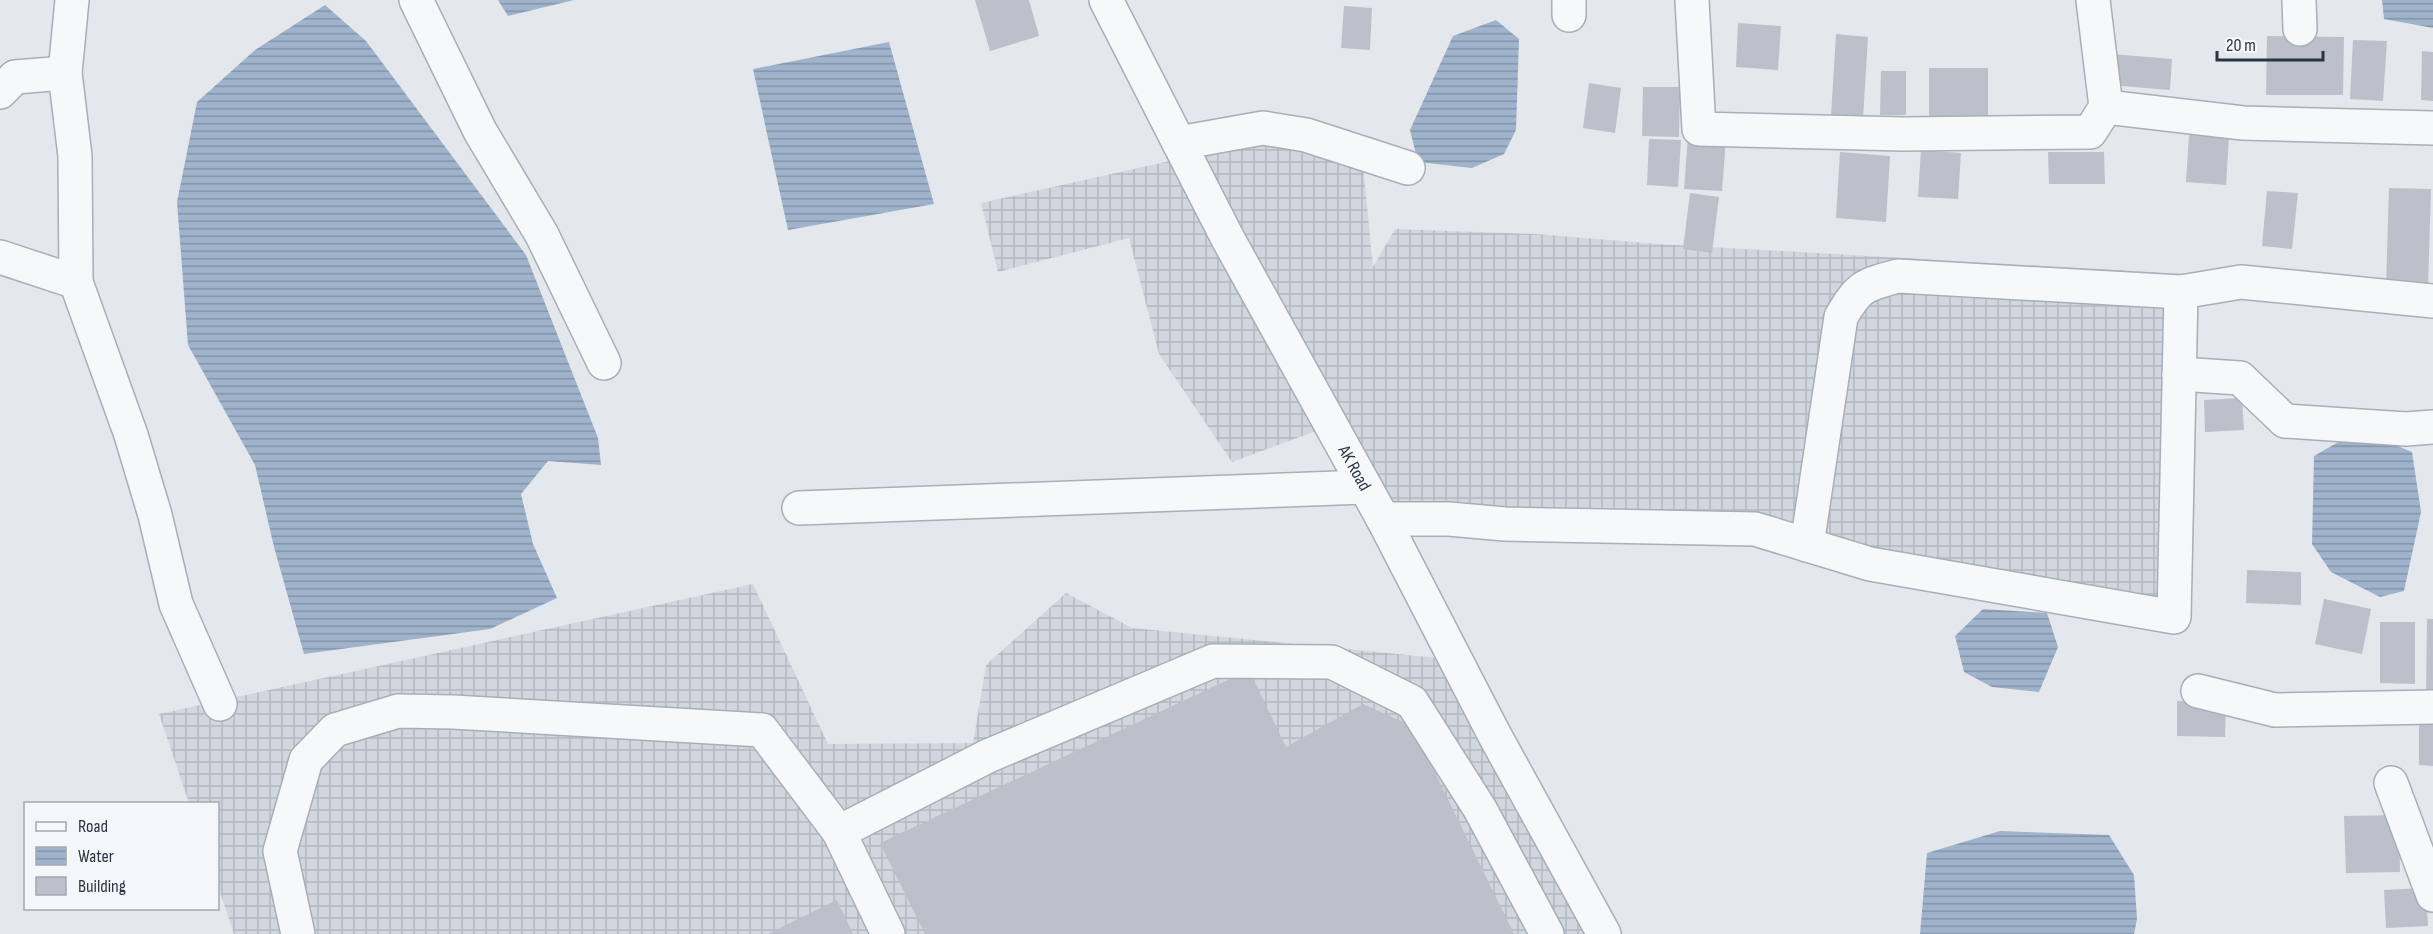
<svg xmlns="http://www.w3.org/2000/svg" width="2433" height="934" viewBox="0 0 2433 934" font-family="'Sofia Sans Condensed',sans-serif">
  <defs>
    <pattern id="industrial-grid" width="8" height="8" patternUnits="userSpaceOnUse" patternTransform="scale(1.5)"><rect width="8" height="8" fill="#d2d6de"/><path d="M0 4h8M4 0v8" fill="none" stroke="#b4b8c0"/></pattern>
    <pattern id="water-rules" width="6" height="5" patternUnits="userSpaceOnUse" patternTransform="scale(1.5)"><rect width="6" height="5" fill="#9fb4cc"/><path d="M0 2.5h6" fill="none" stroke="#8293a7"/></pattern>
  </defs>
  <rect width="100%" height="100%" fill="#e4e7ec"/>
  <!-- industrial -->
  <path fill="url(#industrial-grid)" d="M 1264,140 L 1363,165 L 1373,267 L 1395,229 L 1536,234 L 1658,244 L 2184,274 L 2168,608 L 1871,553 L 1743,514 L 1401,525 L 1343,421 L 1232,462 L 1159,354 L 1129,238 L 998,272 L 981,203 Z
    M 753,584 L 828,744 L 973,743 L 986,665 L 1066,593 L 1132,628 L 1438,658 L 1589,934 L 234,934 L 218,886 L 218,804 L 189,803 L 159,714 Z"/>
  <!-- water -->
  <path fill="url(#water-rules)" d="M 498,0 L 574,0 L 508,16 Z
    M 2382,0 L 2433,0 L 2433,28 L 2384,19 Z
    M 325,5 L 366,41 L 526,255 L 598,438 L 601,465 L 548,461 L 521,494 L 533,544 L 557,598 L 490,629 L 304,654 L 274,547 L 255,465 L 188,345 L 177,202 L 197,102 L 255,50 Z
    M 1496,20 L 1519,39 L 1516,130 L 1504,154 L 1472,168 L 1418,162 L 1410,130 L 1453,36 Z
    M 889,42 L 934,204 L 788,230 L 753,69 Z
    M 2359,430 L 2412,452 L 2421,512 L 2404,591 L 2380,597 L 2331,572 L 2312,544 L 2314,456 Z
    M 1983,609 L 2047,613 L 2058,647 L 2039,692 L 1992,687 L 1964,672 L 1955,636 Z
    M 2000,831 L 2109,835 L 2134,875 L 2137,919 L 2134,934 L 1920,934 L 1927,853 Z"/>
  <!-- building -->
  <path fill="#bbc0ca" d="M 975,0 L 1029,0 L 1039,36 L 990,51 Z
    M 1344,6 L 1372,8 L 1370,50 L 1341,48 Z
    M 1738,23 L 1781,26 L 1778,70 L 1736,67 Z
    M 1836,34 L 1868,37 L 1863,118 L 1831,116 Z
    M 2267,36 L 2344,37 L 2343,95 L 2266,95 Z
    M 2353,40 L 2387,41 L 2383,101 L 2350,99 Z
    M 2422,51 L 2433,52 L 2433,101 L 2421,100 Z
    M 2112,54 L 2172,59 L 2170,90 L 2110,85 Z
    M 1929,68 L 1988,68 L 1988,116 L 1929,116 Z
    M 1881,71 L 1906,71 L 1906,115 L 1880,115 Z
    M 1589,83 L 1621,88 L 1615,133 L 1583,128 Z
    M 1643,87 L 1680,87 L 1679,137 L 1642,136 Z
    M 2189,135 L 2229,137 L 2226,185 L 2186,182 Z
    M 1688,136 L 1726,139 L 1722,191 L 1684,189 Z
    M 1649,139 L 1681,140 L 1678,187 L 1647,185 Z
    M 1921,150 L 1961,153 L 1958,199 L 1918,197 Z
    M 1840,152 L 1890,156 L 1886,222 L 1836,218 Z
    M 2048,152 L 2104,152 L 2105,184 L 2049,184 Z
    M 2389,188 L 2431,189 L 2428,288 L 2386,287 Z
    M 2267,191 L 2298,193 L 2292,249 L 2262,246 Z
    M 1690,193 L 1719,197 L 1712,253 L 1683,249 Z
    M 2242,398 L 2244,430 L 2205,432 L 2204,400 Z
    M 2247,570 L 2301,572 L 2301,605 L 2246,603 Z
    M 2324,599 L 2371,609 L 2362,654 L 2315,644 Z
    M 2427,619 L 2433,619 L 2433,692 L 2426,692 Z
    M 2380,622 L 2415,622 L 2415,684 L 2380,683 Z
    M 1249,670 L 1286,747 L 1363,704 L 1412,726 L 1514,934 L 925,934 L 880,843 Z
    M 2177,701 L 2226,702 L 2225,737 L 2177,736 Z
    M 2419,716 L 2433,717 L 2433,766 L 2419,765 Z
    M 2399,815 L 2400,872 L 2346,873 L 2344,816 Z
    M 2426,888 L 2428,926 L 2386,928 L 2384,890 Z
    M 837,900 L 853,934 L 768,934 Z"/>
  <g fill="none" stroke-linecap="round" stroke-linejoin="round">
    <!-- minor casing -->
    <g stroke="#a9aeb7" stroke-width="36">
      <g id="minor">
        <path d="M 72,0 L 65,73 L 75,156 L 76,282 L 131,435 L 155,515 L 176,604 L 220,704"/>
        <path d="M 416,0 L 480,131 L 542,235 L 604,363"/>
        <path id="s1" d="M 1106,0 L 1228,239 L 1383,519 L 1494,734 L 1604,934"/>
        <path d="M 1692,0 L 1699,129 L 1904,134 L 2090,132 L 2106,107 L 2093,0"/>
        <path d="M 2299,0 L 2300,29"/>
        <path d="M 1569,15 L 1569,0"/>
        <path d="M 0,92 L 15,77 L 65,73"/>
        <path d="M 2106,107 L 2243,123 L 2433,128"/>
        <path d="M 1179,143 L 1263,128 L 1306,135 L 1408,168"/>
        <path d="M 0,257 L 76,282"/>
        <path d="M 2179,374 L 2240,378 L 2285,421 L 2406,429 L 2433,427"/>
        <path d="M 799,508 L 1365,487"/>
        <path d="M 1383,519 L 1449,519 L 1505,524 L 1755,529 L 1870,564 L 2174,617 L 2181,292"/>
        <path d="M 1807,545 L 1841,317 C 1859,286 1864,285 1898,276 L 2181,292 L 2241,282 L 2433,301"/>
        <path d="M 2198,691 L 2275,710 L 2433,707"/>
        <path d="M 2391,783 L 2433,895"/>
        <path d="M 298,934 L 280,851 L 306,760 L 335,730 L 398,711 L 453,712 L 762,730 L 839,832"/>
        <path d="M 888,934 L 839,832 L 988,756 L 1213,661 L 1332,662 L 1412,702 L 1480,809 L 1547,934"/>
      </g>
    </g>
    <!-- minor -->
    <use href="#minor" stroke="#f7f8fa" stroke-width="33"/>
  </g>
  <g text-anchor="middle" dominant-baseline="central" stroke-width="4.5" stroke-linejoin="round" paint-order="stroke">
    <!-- street labels -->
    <g font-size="18" fill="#2b3445" stroke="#f4f6f9">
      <text stroke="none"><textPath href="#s1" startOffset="530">AK Road</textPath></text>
    </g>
  </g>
  <!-- legend -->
  <rect x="24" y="802" width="195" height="108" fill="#f4f6f9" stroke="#a4a8b1" stroke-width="1.5"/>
  <rect x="36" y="822" width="30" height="9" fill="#f7f8fa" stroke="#a4a8b1" stroke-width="1.5"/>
  <text x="78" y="832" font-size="18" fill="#2b3445">Road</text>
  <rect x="36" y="847" width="30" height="18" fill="url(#water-rules)" stroke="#a4a8b1" stroke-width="1.5"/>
  <text x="78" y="862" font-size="18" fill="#2b3445">Water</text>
  <rect x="36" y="877" width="30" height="18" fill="#bbc0ca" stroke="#a4a8b1" stroke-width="1.5"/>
  <text x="78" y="892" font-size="18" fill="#2b3445">Building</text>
  <!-- scale -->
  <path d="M2217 51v9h106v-9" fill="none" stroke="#2b3445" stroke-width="3"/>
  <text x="2226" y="51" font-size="18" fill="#2b3445" stroke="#f4f6f9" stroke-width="4.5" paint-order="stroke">20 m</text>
</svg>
